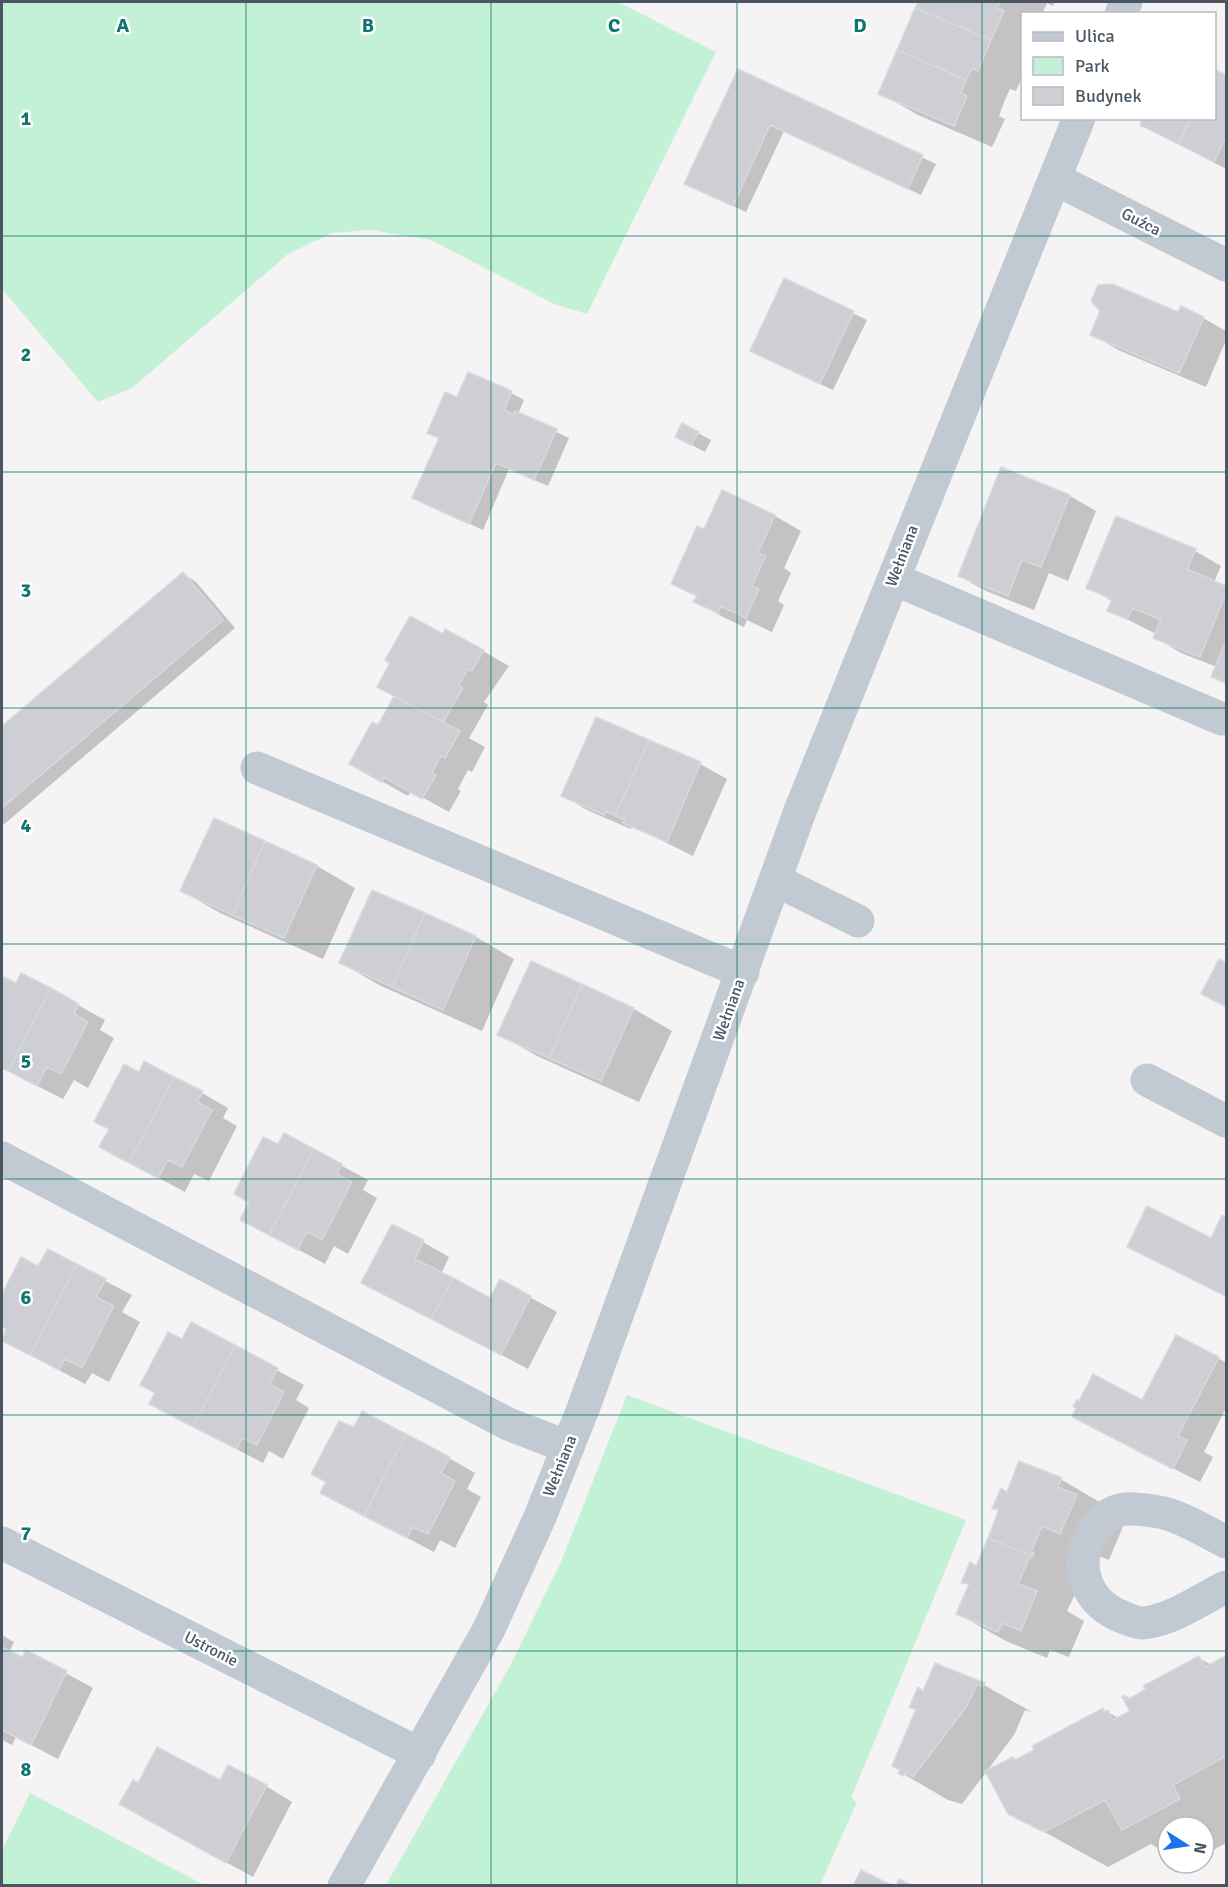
<svg xmlns="http://www.w3.org/2000/svg" width="1228" height="1887" viewBox="0 0 1228 1887" font-family="Signika,sans-serif">
  <rect width="100%" height="100%" fill="#f5f3f3"/>
  <!-- green -->
  <path fill="#c3f1d5" d="M 2,2 L 618,2 L 716,52 L 587,314 L 554,304 L 431,240 L 371,230 L 332,233 L 288,254 L 132,388 L 98,402 L 2,289 Z
    M 627,1395 L 966,1520 L 851,1798 L 857,1802 L 820,1885 L 386,1885 L 509,1668 L 561,1562 Z
    M 30,1793 L 204,1885 L 2,1885 L 2,1850 Z"/>
  <!-- shadow -->
  <path fill="#0003" d="M 919,2 L 1055,2 L 1053,6 L 1047,3 L 1042,14 L 1022,14 L 1022,77 L 1016,91 L 1010,89 L 1004,102 L 999,116 L 1005,119 L 992,147 L 918,115 L 880,93 Z
    M 738,71 L 936,164 L 921,195 L 784,131 L 746,212 L 699,190 Z
    M 1214,71 L 1226,77 L 1226,169 L 1142,124 L 1214,118 Z
    M 784,280 L 867,320 L 833,390 L 765,358 Z
    M 1179,314 L 1203,318 L 1226,331 L 1226,340 L 1206,387 L 1118,350 L 1092,334 Z
    M 511,393 L 524,400 L 518,414 L 569,438 L 548,486 L 509,469 L 483,530 L 414,498 L 440,439 L 429,432 Z
    M 698,433 L 711,440 L 705,452 L 690,444 Z
    M 1002,469 L 1070,496 L 1096,511 L 1068,581 L 1049,573 L 1034,610 L 986,591 L 959,576 Z
    M 775,516 L 801,531 L 784,568 L 791,573 L 778,601 L 784,605 L 772,632 L 747,620 L 744,627 L 721,616 L 695,601 L 698,597 L 673,583 L 705,531 Z
    M 1195,551 L 1221,566 L 1214,582 L 1226,588 L 1226,684 L 1213,676 L 1217,667 L 1181,653 L 1155,637 L 1156,634 L 1109,610 L 1112,601 L 1088,588 Z
    M 183,574 L 196,582 L 235,628 L 2,826 L 2,728 Z
    M 443,636 L 483,651 L 509,666 L 484,702 L 488,705 L 469,738 L 485,747 L 472,772 L 468,770 L 458,789 L 461,791 L 449,812 L 411,791 L 408,796 L 351,764 Z
    M 596,719 L 700,764 L 727,779 L 693,856 L 632,826 L 631,829 L 589,811 L 563,796 Z
    M 214,820 L 317,866 L 355,888 L 323,959 L 220,913 L 182,891 Z
    M 373,892 L 476,937 L 514,959 L 482,1031 L 379,985 L 341,963 Z
    M 1220,961 L 1226,965 L 1226,1007 L 1203,994 Z
    M 531,963 L 634,1009 L 672,1031 L 639,1102 L 537,1056 L 499,1034 Z
    M 2,978 L 16,985 L 49,989 L 105,1020 L 100,1030 L 114,1038 L 88,1088 L 74,1080 L 63,1099 L 2,1068 Z
    M 140,1074 L 202,1093 L 228,1108 L 223,1118 L 237,1126 L 209,1181 L 194,1174 L 185,1192 L 127,1161 L 111,1130 Z
    M 285,1135 L 368,1180 L 363,1190 L 377,1198 L 348,1254 L 334,1246 L 325,1264 L 242,1219 Z
    M 1223,1217 L 1226,1219 L 1226,1297 L 1129,1246 L 1212,1240 Z
    M 423,1242 L 449,1257 L 441,1274 L 490,1300 L 500,1281 L 557,1312 L 528,1369 L 363,1282 Z
    M 48,1251 L 132,1295 L 122,1312 L 140,1322 L 109,1382 L 92,1373 L 85,1384 L 2,1340 L 7,1329 L 2,1325 L 2,1298 L 21,1259 L 39,1268 Z
    M 192,1324 L 304,1385 L 296,1400 L 309,1408 L 283,1459 L 269,1451 L 263,1463 L 177,1418 L 156,1393 Z
    M 1218,1358 L 1226,1363 L 1226,1408 L 1204,1452 L 1213,1457 L 1200,1482 L 1100,1431 L 1078,1407 L 1143,1402 Z
    M 449,1458 L 475,1473 L 467,1489 L 481,1497 L 455,1548 L 440,1540 L 434,1552 L 348,1507 L 328,1482 Z
    M 1020,1463 L 1062,1480 L 1110,1508 L 1124,1524 L 1109,1560 L 1091,1553 L 1081,1582 L 1067,1611 L 1084,1621 L 1069,1657 L 1050,1650 L 1047,1658 L 1006,1641 L 958,1614 Z
    M 2,1635 L 14,1642 L 9,1653 L 23,1659 L 27,1652 L 93,1688 L 58,1759 L 16,1737 L 12,1745 L 2,1740 Z
    M 1199,1658 L 1211,1665 L 1226,1659 L 1226,1843 L 1204,1855 L 1204,1827 L 1168,1827 L 1168,1854 L 1151,1844 L 1108,1867 L 1010,1813 L 1013,1758 L 1017,1761 L 1103,1710 L 1119,1718 L 1132,1712 L 1122,1694 L 1131,1699 Z
    M 936,1665 L 984,1685 L 1032,1712 L 1025,1710 L 1014,1735 L 962,1804 L 948,1800 L 900,1772 L 924,1693 Z
    M 221,1782 L 266,1786 L 292,1802 L 253,1877 L 147,1819 Z"/>
  <!-- building -->
  <path fill="#cdcfd5" stroke="#d7d9de" stroke-width="1.5" d="M 918,2 L 1000,2 L 997,8 L 1004,11 L 991,40 L 915,8 Z
    M 915,8 L 991,40 L 978,71 L 972,68 L 966,80 L 897,50 Z
    M 897,50 L 966,80 L 961,93 L 967,96 L 954,126 L 878,94 Z
    M 738,69 L 923,155 L 908,189 L 770,125 L 733,206 L 684,184 Z
    M 1216,70 L 1226,75 L 1226,137 L 1214,162 L 1178,144 L 1191,118 L 1214,118 Z
    M 1143,118 L 1191,118 L 1178,144 L 1140,125 Z
    M 784,278 L 854,311 L 820,384 L 750,351 Z
    M 1112,284 L 1178,312 L 1181,306 L 1204,317 L 1179,373 L 1090,335 L 1100,311 L 1091,301 L 1098,285 Z
    M 468,372 L 512,391 L 504,410 L 513,414 L 515,411 L 557,429 L 534,480 L 496,463 L 469,524 L 412,498 L 439,438 L 427,433 L 445,392 L 457,397 Z
    M 682,423 L 699,432 L 691,445 L 675,437 Z
    M 1001,467 L 1070,495 L 1041,567 L 1022,560 L 1008,596 L 958,576 Z
    M 722,490 L 775,515 L 758,553 L 766,556 L 752,586 L 759,589 L 746,618 L 721,606 L 718,613 L 693,602 L 697,596 L 671,584 L 697,526 L 704,529 Z
    M 1116,516 L 1196,549 L 1187,569 L 1226,586 L 1226,593 L 1200,657 L 1153,638 L 1161,620 L 1133,608 L 1127,619 L 1107,611 L 1112,599 L 1086,588 Z
    M 183,572 L 223,620 L 2,808 L 2,726 Z
    M 410,616 L 443,634 L 445,629 L 484,650 L 472,671 L 468,669 L 458,686 L 463,688 L 443,722 L 377,687 L 390,663 L 385,660 Z
    M 1226,641 L 1226,683 L 1211,677 Z
    M 394,696 L 460,731 L 445,758 L 441,756 L 432,773 L 436,775 L 422,799 L 384,777 L 381,782 L 349,764 L 372,722 L 378,725 Z
    M 596,717 L 649,740 L 615,816 L 606,811 L 604,815 L 561,796 Z
    M 649,740 L 701,762 L 667,842 L 623,823 L 625,820 L 615,816 Z
    M 214,818 L 265,841 L 232,915 L 180,891 Z
    M 265,841 L 317,865 L 284,938 L 232,915 Z
    M 372,890 L 425,913 L 392,987 L 339,963 Z
    M 425,913 L 476,936 L 443,1010 L 392,987 Z
    M 1219,959 L 1226,963 L 1226,1007 L 1201,994 Z
    M 531,961 L 582,984 L 549,1058 L 497,1035 Z
    M 21,973 L 51,988 L 8,1071 L 2,1068 L 2,976 L 16,983 Z
    M 582,984 L 634,1008 L 601,1081 L 549,1058 Z
    M 51,988 L 79,1004 L 74,1014 L 88,1022 L 61,1074 L 47,1067 L 37,1086 L 8,1071 Z
    M 144,1061 L 174,1077 L 129,1163 L 99,1147 L 109,1129 L 94,1122 L 124,1064 L 139,1072 Z
    M 174,1077 L 203,1091 L 197,1102 L 212,1110 L 182,1167 L 168,1160 L 158,1178 L 129,1163 Z
    M 284,1133 L 314,1149 L 269,1235 L 240,1220 L 249,1202 L 234,1194 L 263,1137 L 278,1144 Z
    M 314,1149 L 342,1164 L 337,1174 L 352,1182 L 322,1240 L 307,1232 L 298,1250 L 269,1235 Z
    M 1147,1206 L 1211,1238 L 1222,1215 L 1226,1217 L 1226,1296 L 1127,1247 Z
    M 392,1224 L 424,1240 L 415,1259 L 453,1278 L 431,1319 L 361,1283 Z
    M 48,1249 L 77,1264 L 30,1355 L 2,1341 L 6,1329 L 2,1326 L 2,1294 L 21,1257 L 38,1266 Z
    M 77,1264 L 106,1279 L 96,1297 L 114,1306 L 82,1368 L 65,1359 L 59,1370 L 30,1355 Z
    M 453,1278 L 490,1298 L 500,1279 L 531,1296 L 501,1355 L 431,1319 Z
    M 191,1322 L 235,1345 L 193,1427 L 149,1404 L 155,1393 L 140,1385 L 168,1332 L 182,1339 Z
    M 1176,1335 L 1219,1357 L 1178,1436 L 1187,1440 L 1173,1469 L 1072,1417 L 1076,1408 L 1073,1406 L 1077,1400 L 1079,1401 L 1093,1374 L 1142,1400 Z
    M 235,1345 L 278,1368 L 270,1384 L 284,1392 L 257,1445 L 242,1438 L 237,1449 L 193,1427 Z
    M 362,1411 L 406,1434 L 364,1516 L 320,1493 L 326,1482 L 311,1474 L 339,1421 L 354,1427 Z
    M 406,1434 L 450,1457 L 441,1473 L 455,1481 L 428,1534 L 413,1527 L 407,1538 L 364,1516 Z
    M 1019,1461 L 1062,1478 L 1058,1487 L 1077,1495 L 1060,1534 L 1042,1526 L 1031,1552 L 1034,1553 L 1033,1556 L 988,1538 L 999,1509 L 992,1509 L 1001,1488 L 1007,1492 Z
    M 988,1538 L 1033,1556 L 1029,1558 L 1018,1584 L 1037,1591 L 1021,1631 L 1002,1623 L 998,1632 L 956,1614 L 969,1584 L 961,1583 L 970,1562 L 976,1566 Z
    M 2,1647 L 22,1657 L 26,1650 L 67,1671 L 31,1745 L 2,1730 Z
    M 1199,1656 L 1205,1667 L 1225,1656 L 1226,1659 L 1226,1756 L 1173,1785 L 1180,1799 L 1122,1830 L 1105,1800 L 1044,1832 L 1008,1814 L 985,1771 L 1013,1757 L 1015,1760 L 1034,1750 L 1032,1746 L 1103,1708 L 1104,1712 L 1108,1710 L 1113,1720 L 1130,1711 L 1122,1697 L 1124,1696 L 1127,1700 L 1146,1689 L 1143,1686 Z
    M 935,1663 L 985,1683 L 983,1686 L 977,1684 L 966,1707 L 913,1777 L 906,1773 L 903,1776 L 898,1773 L 900,1770 L 892,1766 L 916,1709 L 909,1708 L 918,1687 L 923,1691 Z
    M 157,1747 L 220,1780 L 228,1765 L 267,1785 L 226,1863 L 119,1804 L 133,1780 L 138,1783 Z
    M 861,1870 L 893,1886 L 853,1886 Z
    M 899,1879 L 913,1886 L 896,1886 Z"/>
  <g fill="none" stroke-linecap="round" stroke-linejoin="round">
    <!-- minor -->
    <path stroke="#c1cad2" stroke-width="33" d="M 1121,14 L 1126,2
      M 1055,179 L 1226,265
      M 894,579 L 1222,719
      M 257,768 L 743,972
      M 775,880 L 858,921
      M 1147,1080 L 1226,1121
      M 2,1158 L 508,1424 L 568,1447
      M 1226,1542 C 1208,1533 1179,1515 1159,1512 C 1146,1510 1127,1506 1114,1512 C 1106,1515 1099,1523 1094,1530 C 1071,1564 1086,1605 1125,1618 C 1130,1620 1137,1623 1142,1623 C 1171,1621 1201,1599 1226,1587
      M 2,1543 L 420,1754
      M 344,1886 L 489,1629 L 540,1517 L 583,1409 L 800,811 L 1079,118"/>
  </g>
  <!-- grid -->
  <path fill="none" stroke="#0f766e" stroke-width="1.5" stroke-opacity="0.55" d="M 246,2 L 246,1886M 491,2 L 491,1886M 737,2 L 737,1886M 982,2 L 982,1886M 2,236 L 1226,236M 2,472 L 1226,472M 2,708 L 1226,708M 2,944 L 1226,944M 2,1179 L 1226,1179M 2,1415 L 1226,1415M 2,1651 L 1226,1651"/>
  <g text-anchor="middle" dominant-baseline="central" stroke-width="5" stroke-linejoin="round" paint-order="stroke">
    <!-- street labels -->
    <g font-size="16" fill="#4a5661" stroke="#fff">
      <text transform="translate(1141 222) rotate(27)">Guźca</text>
      <text transform="translate(902 556) rotate(-69)">Wełniana</text>
      <text transform="translate(729 1010) rotate(-70)">Wełniana</text>
      <text transform="translate(560 1466) rotate(-68)">Wełniana</text>
      <text transform="translate(211 1649) rotate(27)">Ustronie</text>
    </g>
  </g>
  <g font-size="20" text-anchor="middle" font-weight="bold" fill="#0f766e" stroke="#fff" stroke-width="5" stroke-linejoin="round" paint-order="stroke">
    <text x="123" y="32">A</text>
    <text x="368" y="32">B</text>
    <text x="614" y="32">C</text>
    <text x="860" y="32">D</text>
    <text x="26" y="125">1</text>
    <text x="26" y="361">2</text>
    <text x="26" y="597">3</text>
    <text x="26" y="832">4</text>
    <text x="26" y="1068">5</text>
    <text x="26" y="1304">6</text>
    <text x="26" y="1540">7</text>
    <text x="26" y="1776">8</text>
  </g>
  <!-- border -->
  <rect width="1228" height="1887" fill="none" stroke="#4a5661" stroke-width="6"/>
  <!-- legend -->
  <rect x="1021" y="12" width="195" height="108" fill="#ffffff" stroke="#b7bbc0" stroke-width="1.5"/>
  <rect x="1033" y="32" width="30" height="9" fill="#c1cad2" stroke="#b7bbc0" stroke-width="1.5"/>
  <text x="1075" y="42" font-size="18" fill="#4a5661">Ulica</text>
  <rect x="1033" y="57" width="30" height="18" fill="#c3f1d5" stroke="#b7bbc0" stroke-width="1.5"/>
  <text x="1075" y="72" font-size="18" fill="#4a5661">Park</text>
  <rect x="1033" y="87" width="30" height="18" fill="#cdcfd5" stroke="#b7bbc0" stroke-width="1.5"/>
  <text x="1075" y="102" font-size="18" fill="#4a5661">Budynek</text>
  <!-- north arrow -->
  <g transform="translate(1186 1845) rotate(102)"><circle r="28" fill="#ffffff" stroke="#b7bbc0" stroke-width="1.5"/>
  <path d="M0-4.5L10 22L0 15L-10 22Z" fill="#1a73e8"/>
  <text y="-9" font-size="16" font-weight="bold" text-anchor="middle" fill="#4a5661">N</text>
  </g>
</svg>
